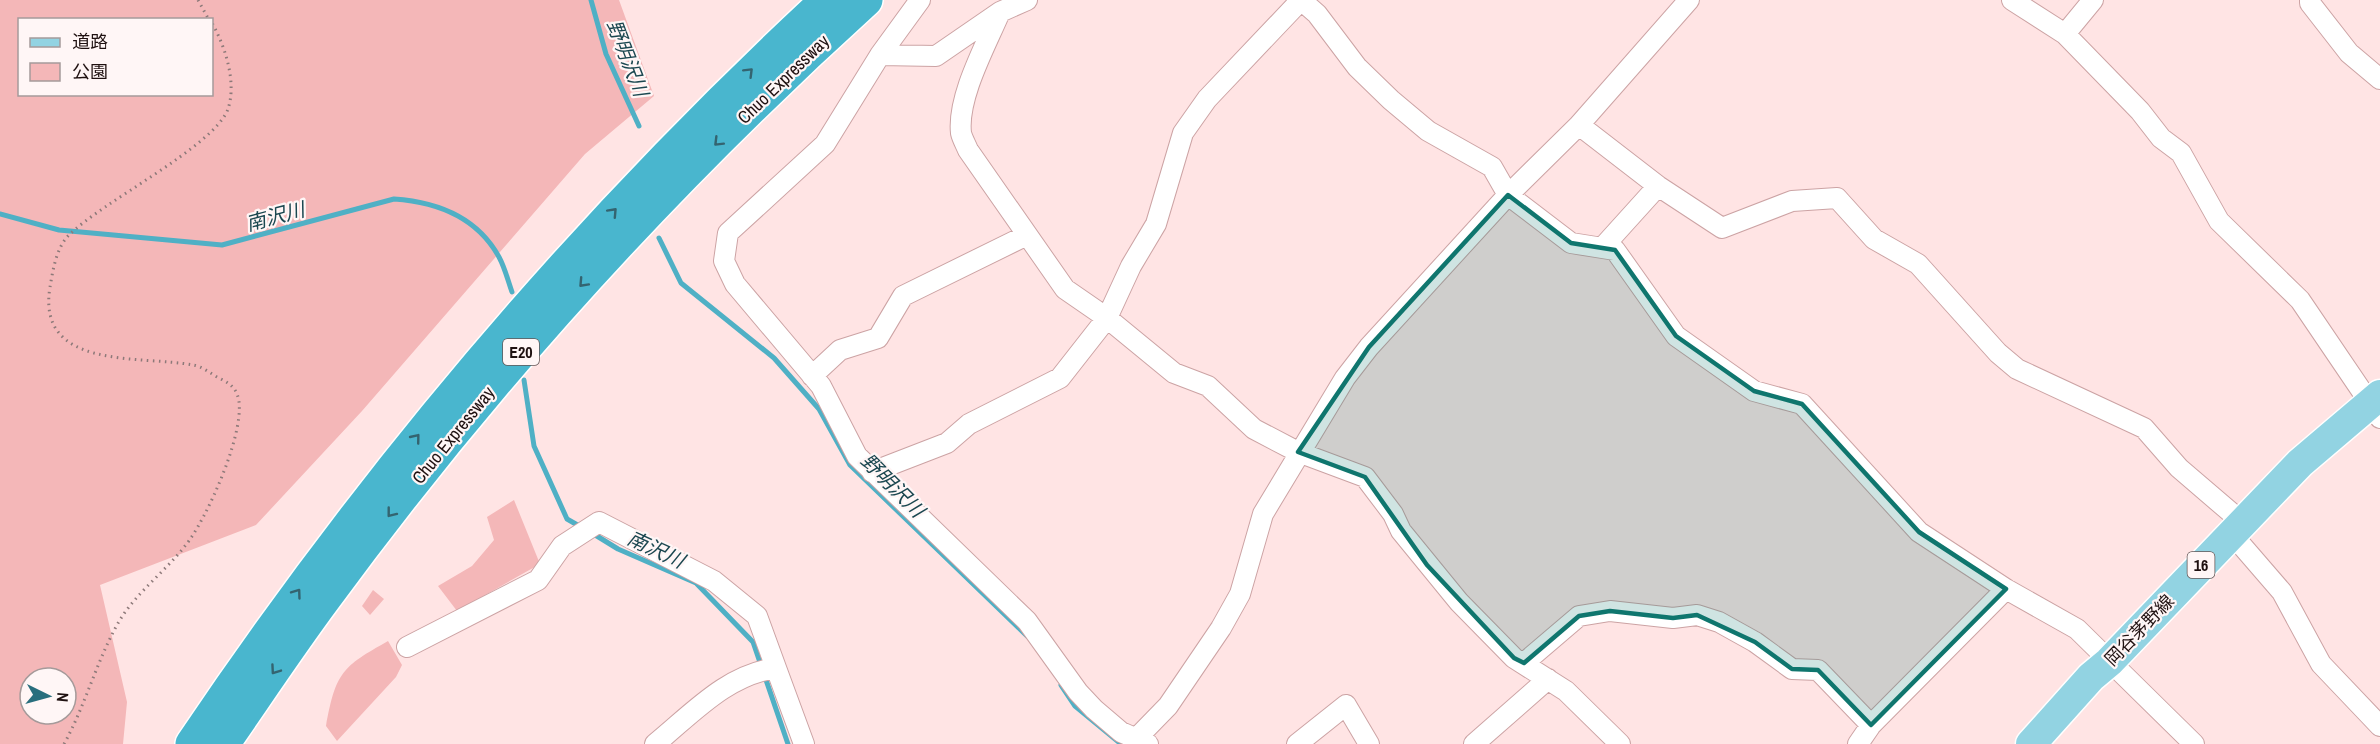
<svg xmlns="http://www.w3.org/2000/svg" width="2380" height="744" viewBox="0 0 2380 744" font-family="'Archivo Narrow','Noto Sans JP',sans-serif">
  <rect width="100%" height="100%" fill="#ffe4e4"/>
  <!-- green -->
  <path fill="#f4b7b8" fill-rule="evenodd" d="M 0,0 L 619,0 L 654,96 L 585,154 L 362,411 L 256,525 L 100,585 L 127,702 L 123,744 L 0,744 ZM 20,20 L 212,20 L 212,94 L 20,94 ZM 30,678 L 66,678 L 66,714 L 30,714 Z
    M 514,500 L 540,564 L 457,611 L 438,586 L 472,566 L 494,540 L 487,517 Z
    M 373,590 L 384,599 L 370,615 L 362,606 Z
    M 388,641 L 402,665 L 396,677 L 337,741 L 326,726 C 336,672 342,667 388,641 Z"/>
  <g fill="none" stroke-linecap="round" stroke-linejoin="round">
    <!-- stream -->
    <path stroke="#4fb0c5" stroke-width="5" d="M 591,0 L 606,54 L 639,126
      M 0,214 L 59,230 L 222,245 L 394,199 C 437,202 477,217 499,257 C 505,268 508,281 512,292
      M 659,238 L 681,283 L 774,358 L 819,409 L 850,465 L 1027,636
      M 524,380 L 534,446 L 567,519 L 581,527
      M 592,533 L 618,549 L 696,583 L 753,642 L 788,744
      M 1061,685 L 1075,706 L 1121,744"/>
    <!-- street casing -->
    <g stroke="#cca3a4" stroke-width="22">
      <path id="street" d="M 920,0 L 880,55 L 825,144 L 728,233 L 724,261 L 735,284 L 821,386 L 857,456 L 1027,621 L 1078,692 L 1094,709 L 1121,732 L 1148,744
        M 1301,0 L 1317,14 L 1357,67 L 1391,100 L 1428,131 L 1492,167 L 1508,195 L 1571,243 L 1615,250 L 1676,336 L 1754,391 L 1802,404 L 1919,532 L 2006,589 L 2077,629 L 2194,744
        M 2012,0 L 2065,34 L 2140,111 L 2161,138 L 2181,153 L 2219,221 L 2300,300 L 2380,418
        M 2310,0 L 2310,3 L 2349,53 L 2380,79
        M 1000,12 C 986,45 957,97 961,133 C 962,138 966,145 968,150 L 1065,289 L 1107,318 L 1174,373 L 1208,386 L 1254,429 L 1298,452 L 1365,477 L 1393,514 L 1401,531 L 1459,602 L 1514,658 L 1566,691 L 1620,744
        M 2065,34 L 2093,0
        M 880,55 L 936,56 L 1000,12 L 1027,0
        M 1579,125 L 1658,186 L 1722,228 L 1792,201 L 1837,198 L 1874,239 L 1918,264 L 1998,353 L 2017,369 L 2144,428 L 2179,468 L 2242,522
        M 1602,248 L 1658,186
        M 812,376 L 840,350 L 878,338 L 903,296 L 1027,235
        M 872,472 L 947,443 L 969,424 L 1060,378 L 1107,318 L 1131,266 L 1156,224 L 1183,133 L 1207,99 L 1301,0
        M 2231,533 L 2282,592 L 2321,664 L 2380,726
        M 407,647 L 538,580 L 562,546 L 599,522 L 714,581 L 757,616 L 776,668
        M 1524,663 L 1579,616 L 1610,611 L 1673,618 L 1697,615 L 1719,622 L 1755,642 L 1792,669 L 1818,670 L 1871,725
        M 655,744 C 692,714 726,675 776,668 L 804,744
        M 1131,744 L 1168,706 L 1221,628 L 1240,594 L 1263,514 L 1345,378 L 1369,347 L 1508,195 L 1579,125 L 1689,0
        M 1297,744 L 1346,705 L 1369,744
        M 1474,744 L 1548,679
        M 1858,744 L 1871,725 L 2006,589"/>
    </g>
    <!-- primary casing -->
    <g stroke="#fff" stroke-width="33">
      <path id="primary" d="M 2031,744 L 2091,677 L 2109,662 L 2300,463 L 2380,395"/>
    </g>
    <!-- highway casing -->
    <g stroke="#fff" stroke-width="36">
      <path id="highway" d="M 192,744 C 375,472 586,223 827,0
        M 223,744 C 257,695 290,645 325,598 C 484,381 667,180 866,0"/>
    </g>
    <!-- path -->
    <path stroke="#8d7979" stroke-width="3" stroke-dasharray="1.5 4.5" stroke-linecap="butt" d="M 198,0 L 209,20
      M 64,744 C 85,706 96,663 117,625 C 134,594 163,574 185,546 C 206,521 250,424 237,394 C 234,386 227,382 219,378 C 211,374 202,366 193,365 C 141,355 36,371 50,287 C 53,270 56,249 68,236 C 101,202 214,147 228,109 C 237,82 225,46 212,23"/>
    <!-- street -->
    <use href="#street" stroke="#fff" stroke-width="20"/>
    <!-- primary -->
    <use href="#primary" stroke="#92d3e2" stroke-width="30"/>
    <!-- highway -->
    <use href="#highway" stroke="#49b6ce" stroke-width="33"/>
  </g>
  <!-- one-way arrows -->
  <defs><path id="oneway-chevron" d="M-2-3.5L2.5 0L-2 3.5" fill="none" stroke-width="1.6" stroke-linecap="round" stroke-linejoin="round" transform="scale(1.5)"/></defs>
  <g stroke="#346470">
    <use href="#oneway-chevron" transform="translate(749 72) rotate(-45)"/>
    <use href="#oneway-chevron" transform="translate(718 142) rotate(135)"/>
    <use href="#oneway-chevron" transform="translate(613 212) rotate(-47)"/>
    <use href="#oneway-chevron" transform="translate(583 283) rotate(133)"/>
    <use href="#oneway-chevron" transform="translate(416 438) rotate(-51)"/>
    <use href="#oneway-chevron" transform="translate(391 513) rotate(128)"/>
    <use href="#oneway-chevron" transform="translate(297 593) rotate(-54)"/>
    <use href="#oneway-chevron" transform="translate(275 670) rotate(125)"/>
  </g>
  <!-- marked area -->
  <path fill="#0f766e" fill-opacity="0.2" stroke="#0f766e" stroke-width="4.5" stroke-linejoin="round" d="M 1508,195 L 1571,243 L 1615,250 L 1676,336 L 1754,391 L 1802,404 L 1919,532 L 2006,589 L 1871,725 L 1818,670 L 1792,669 L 1755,642 L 1697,615 L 1673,618 L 1610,611 L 1579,616 L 1524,663 L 1514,658 L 1427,565 L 1365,477 L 1298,452 L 1369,347 Z"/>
  <g text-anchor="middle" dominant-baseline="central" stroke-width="4.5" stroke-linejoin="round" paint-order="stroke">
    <!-- shield labels -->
    <g fill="#fff6f6" stroke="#625656" stroke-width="1.5">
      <rect x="503" y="339" width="36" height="26" rx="4.5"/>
      <rect x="2187.5" y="552" width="27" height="26" rx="4.5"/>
    </g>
    <g font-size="16" font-weight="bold" fill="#1f1111">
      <text x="521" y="352">E20</text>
      <text x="2201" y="565">16</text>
    </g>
    <!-- street labels -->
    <g font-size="18" fill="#1f1111" stroke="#fff6f6">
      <text transform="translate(783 79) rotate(-44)">Chuo Expressway</text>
      <text transform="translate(453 435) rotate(-51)">Chuo Expressway</text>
      <text transform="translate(2139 630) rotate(-46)">岡谷茅野線</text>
    </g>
    <!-- water labels -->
    <g font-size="20" font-style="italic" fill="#1b4750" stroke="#fff6f6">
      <text transform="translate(628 58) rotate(69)">野明沢川</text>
      <text transform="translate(275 216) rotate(-15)">南沢川</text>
      <text transform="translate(893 485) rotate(45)">野明沢川</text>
      <text transform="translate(656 549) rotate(25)">南沢川</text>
    </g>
  </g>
  <!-- legend -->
  <rect x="18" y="18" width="195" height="78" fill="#fff6f6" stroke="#a59a9a" stroke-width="1.5"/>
  <rect x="30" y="38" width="30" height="9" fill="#92d3e2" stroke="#a59a9a" stroke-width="1.5"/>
  <text x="72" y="48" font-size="18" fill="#1f1111">道路</text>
  <rect x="30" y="63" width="30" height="18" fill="#f4b7b8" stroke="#a59a9a" stroke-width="1.5"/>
  <text x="72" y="78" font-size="18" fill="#1f1111">公園</text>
  <!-- north arrow -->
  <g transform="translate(48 696) rotate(95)"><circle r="28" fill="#fff6f6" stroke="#a59a9a" stroke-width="1.5"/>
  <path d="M0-4.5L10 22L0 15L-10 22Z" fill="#286e7d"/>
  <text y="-9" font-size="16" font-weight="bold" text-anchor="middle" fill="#1f1111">N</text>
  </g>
</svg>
